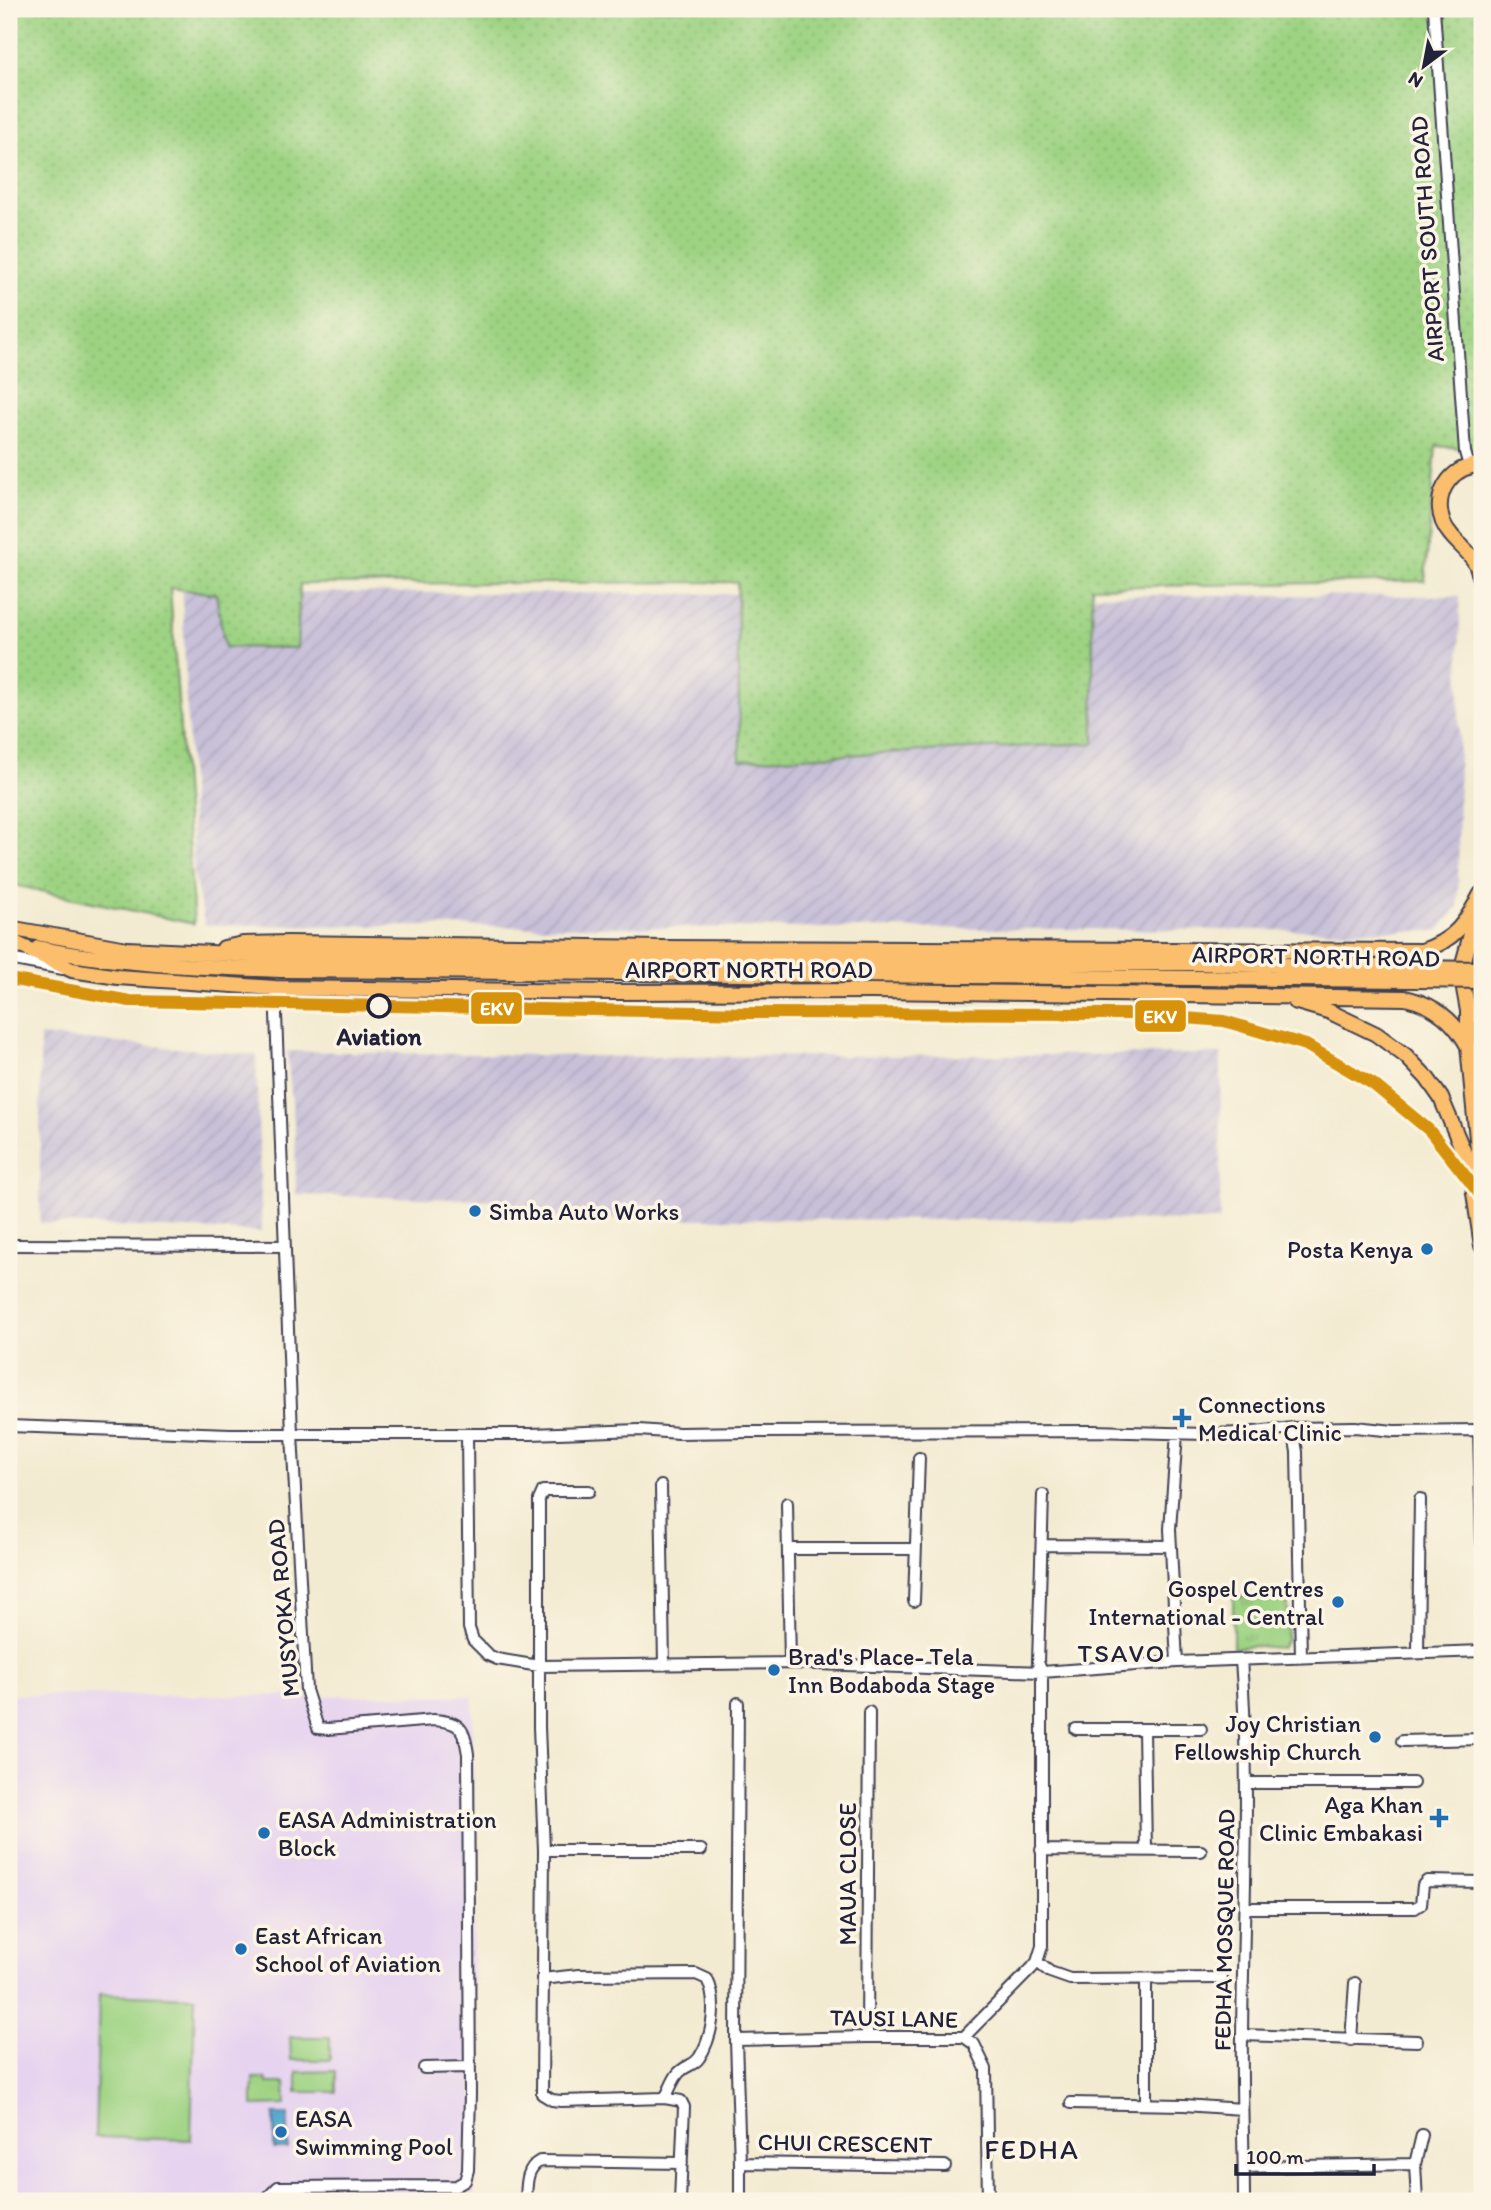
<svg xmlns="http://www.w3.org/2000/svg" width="1491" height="2210" viewBox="0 0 1491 2210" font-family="Itim,sans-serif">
  <defs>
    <pattern id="industrial-furrows" width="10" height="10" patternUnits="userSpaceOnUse" patternTransform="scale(1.75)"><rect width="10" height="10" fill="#c8c0d8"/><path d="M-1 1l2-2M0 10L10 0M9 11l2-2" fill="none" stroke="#aca5ba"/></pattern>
    <pattern id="grass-dots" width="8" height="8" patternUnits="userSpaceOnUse" patternTransform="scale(1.75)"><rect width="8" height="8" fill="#9ed383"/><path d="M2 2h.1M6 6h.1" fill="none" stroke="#88b572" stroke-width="1.8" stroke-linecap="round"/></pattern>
    <pattern id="park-tufts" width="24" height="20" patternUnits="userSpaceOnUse" patternTransform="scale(1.75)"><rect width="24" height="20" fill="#9ed383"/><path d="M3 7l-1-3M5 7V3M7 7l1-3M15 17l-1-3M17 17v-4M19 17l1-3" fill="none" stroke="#88b572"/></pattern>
  </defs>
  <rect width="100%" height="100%" fill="#fcf5e5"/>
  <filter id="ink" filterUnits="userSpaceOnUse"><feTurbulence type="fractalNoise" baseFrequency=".0143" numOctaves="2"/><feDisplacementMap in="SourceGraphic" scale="14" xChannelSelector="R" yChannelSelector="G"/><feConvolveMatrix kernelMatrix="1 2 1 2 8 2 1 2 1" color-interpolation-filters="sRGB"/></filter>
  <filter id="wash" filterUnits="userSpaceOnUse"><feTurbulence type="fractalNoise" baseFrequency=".00686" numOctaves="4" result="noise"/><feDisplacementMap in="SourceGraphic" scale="28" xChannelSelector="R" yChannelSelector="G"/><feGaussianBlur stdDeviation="1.57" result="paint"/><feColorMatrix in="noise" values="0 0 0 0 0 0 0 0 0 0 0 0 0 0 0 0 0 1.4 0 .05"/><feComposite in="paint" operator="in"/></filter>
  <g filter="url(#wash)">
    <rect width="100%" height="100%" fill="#f3ebd1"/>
    <!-- built -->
    <path fill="#e6d3f0" d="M 9,1695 L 473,1696 L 474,2201 L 9,2201 Z"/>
    <!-- industrial -->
    <path fill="url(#industrial-furrows)" d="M 182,592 L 1460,596 L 1458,907 L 1438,931 L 205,925 L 194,875 Z
      M 40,1036 L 256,1055 L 262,1232 L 40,1223 Z
      M 287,1051 L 649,1057 L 1221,1054 L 1220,1221 L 500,1218 L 499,1198 L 497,1200 L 296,1195 L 295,1132 Z"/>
    <!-- grass -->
    <path fill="url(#grass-dots)" stroke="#607a5f" stroke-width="2" d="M 9,9 L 1482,9 L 1482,450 L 1436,446 L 1425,581 L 1092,587 L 1094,743 L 740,760 L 737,582 L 300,584 L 297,648 L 225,647 L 216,594 L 170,588 L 194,924 L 9,884 Z"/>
    <!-- park -->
    <path fill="url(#park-tufts)" stroke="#607a5f" stroke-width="2" d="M 1233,1597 L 1288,1597 L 1287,1640 L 1281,1648 L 1256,1646 L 1233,1648 Z"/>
    <!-- pitch -->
    <path fill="#9ed383" stroke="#607a5f" stroke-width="2" d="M 99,1994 L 195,1997 L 191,2140 L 95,2137 Z
      M 290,2037 L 330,2037 L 330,2060 L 291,2060 Z
      M 336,2071 L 336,2092 L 297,2092 L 297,2072 Z
      M 253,2078 L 266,2078 L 267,2083 L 285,2083 L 286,2105 L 253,2106 Z"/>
    <!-- water -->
    <path fill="#4fa6cc" stroke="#386484" stroke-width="2" d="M 274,2114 L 288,2114 L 288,2149 L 274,2149 Z"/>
  </g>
  <g filter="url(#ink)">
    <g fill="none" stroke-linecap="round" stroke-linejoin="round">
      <!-- minor casing -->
      <g stroke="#414052" stroke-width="14">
        <path id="minor" d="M 1434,9 L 1465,452 L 1469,466
          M 9,959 L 63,969
          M 9,1245 L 284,1246
          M 9,1426 L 230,1434 L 531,1434 L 639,1430 L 679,1433 L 750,1432 L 1092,1431 L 1205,1434 L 1245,1433 L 1293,1428 L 1355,1427 L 1394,1431 L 1479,1430 L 1482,1542
          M 1293,1428 L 1297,1452 L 1301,1657
          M 1177,1433 L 1170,1529 L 1177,1662
          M 467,1434 L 469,1628 L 473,1640 L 488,1655 L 497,1659 L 539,1666 L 790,1663 L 1042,1672 L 1177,1662 L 1482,1651
          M 661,1486 L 664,1665
          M 589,1491 L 543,1491 L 539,1500 L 539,1727 L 544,1850 L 542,2094 L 552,2100 L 561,2101 L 665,2098 L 681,2101 L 684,2107 L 680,2201
          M 787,1503 L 790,1663
          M 1043,1545 L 1171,1546
          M 789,1549 L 916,1549
          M 914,1601 L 919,1458
          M 1418,1652 L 1420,1499
          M 1241,1660 C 1251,1786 1243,1911 1242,2037 C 1241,2092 1244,2146 1244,2201
          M 738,1703 L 736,2040 L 740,2163
          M 1076,1729 L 1201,1729
          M 1144,1729 L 1146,1851
          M 1402,1741 L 1482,1739
          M 1247,1783 L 1413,1783
          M 544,1850 L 701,1850
          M 1041,1850 L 1201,1851
          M 1245,1908 L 1415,1908 L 1421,1904 L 1423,1885 L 1427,1881 L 1482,1882
          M 1037,1962 L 1050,1972 L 1070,1979 L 1222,1978
          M 542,1979 L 579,1975 L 696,1974 L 707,1979 C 718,2001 713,2037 699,2058 C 694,2065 688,2065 682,2070 C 674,2075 670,2090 665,2098
          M 1146,1979 L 1146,2104
          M 1242,2035 L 1417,2041
          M 867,2037 L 869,1712
          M 964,2037 L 1032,1968 L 1037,1962 L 1042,1946 L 1042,1672 L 1038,1662 L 1043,1495
          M 736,2040 L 867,2037 L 964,2037 L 974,2044 L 986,2069 L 988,2201
          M 1351,2040 L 1355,1983
          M 424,2068 L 469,2067
          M 1071,2103 L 1184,2105 L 1242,2109
          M 1415,2164 L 1422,2135
          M 1244,2167 L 1415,2164 L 1417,2201
          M 269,2201 L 269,2196 L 278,2187 L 456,2186 L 465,2181 L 468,2170 L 470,2094 L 468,1754 C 464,1728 461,1722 434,1720 L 328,1729 L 318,1728 L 306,1690 L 292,1434 L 275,988
          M 526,2201 C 527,2186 525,2169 540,2161 L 682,2163
          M 740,2201 L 740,2163 L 945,2166"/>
      </g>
      <!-- major casing -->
      <g stroke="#414052" stroke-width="18">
        <path id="major" d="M 1482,465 C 1469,465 1458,469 1449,480 C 1436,496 1437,519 1451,535 C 1459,545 1470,552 1476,564 C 1480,572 1481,582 1482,591
          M 1477,912 L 1464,960 L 1464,989 L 1468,1011 L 1468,1046 L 1480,1170 L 1482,1173
          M 9,928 L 127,949 L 294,957 L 936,963 L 1192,963 L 1414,968
          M 17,944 L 72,970 L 118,977 L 275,988 L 614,992 L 872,991 L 1405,998 C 1434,1004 1454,1020 1468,1046
          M 38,948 C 119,965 201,967 284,970 L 1414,980
          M 224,948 L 243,944 L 288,943 L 663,948 L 1422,951 C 1455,940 1466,923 1481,894
          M 1294,1001 L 1328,1011 L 1376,1034 L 1406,1056 L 1427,1078 L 1441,1098 L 1470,1167 L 1482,1246"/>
      </g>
      <!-- minor -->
      <use href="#minor" stroke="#fff" stroke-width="10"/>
      <!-- major -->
      <use href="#major" stroke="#fabe6d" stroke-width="14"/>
      <!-- major-bridge casing -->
      <g stroke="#414052" stroke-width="18" stroke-linecap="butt">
        <path id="major-bridge" d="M 1414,968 L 1482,969
          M 1414,980 L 1482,981"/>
      </g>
      <!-- major-bridge -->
      <use href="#major-bridge" stroke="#fabe6d" stroke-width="14"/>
      <!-- rail-1 casing -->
      <g stroke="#fcf5e5" stroke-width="18">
        <path id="rail-1" d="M 9,979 L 130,1001 L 750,1013 L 1133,1014 L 1224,1021 L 1306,1045 L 1373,1084 L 1429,1130 L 1482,1197"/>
      </g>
      <!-- rail-1 -->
      <use href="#rail-1" stroke="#d79209" stroke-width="12"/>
    </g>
  </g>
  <!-- markers -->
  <circle fill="#fcf5e5" stroke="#22223b" stroke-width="3.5" cx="379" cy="1006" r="11"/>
  <g fill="#1f6fb2" stroke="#fcf5e5" stroke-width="2.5">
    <circle cx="475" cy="1211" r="7"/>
    <circle cx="1427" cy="1249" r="7"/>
    <path d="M1178.5 1407.5h7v7h7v7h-7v7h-7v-7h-7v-7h7z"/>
    <circle cx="1338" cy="1602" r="7"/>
    <circle cx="774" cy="1670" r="7"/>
    <circle cx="1375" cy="1737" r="7"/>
    <path d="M1435.5 1807.5h7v7h7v7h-7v7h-7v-7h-7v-7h7z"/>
    <circle cx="264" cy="1833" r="7"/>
    <circle cx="241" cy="1949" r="7"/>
    <circle cx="281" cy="2132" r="7"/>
  </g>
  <g text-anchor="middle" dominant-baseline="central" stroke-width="7" stroke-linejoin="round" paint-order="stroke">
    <!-- street labels -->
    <g font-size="24" fill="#22223b" stroke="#fcf5e5">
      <text transform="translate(1427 239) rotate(-94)">AIRPORT SOUTH ROAD</text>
      <text transform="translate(1316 956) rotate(1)">AIRPORT NORTH ROAD</text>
      <text x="749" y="969">AIRPORT NORTH ROAD</text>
      <text transform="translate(283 1608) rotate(-95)">MUSYOKA ROAD</text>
      <text transform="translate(847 1874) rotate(-90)">MAUA CLOSE</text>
      <text transform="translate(1224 1930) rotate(-89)">FEDHA MOSQUE ROAD</text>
      <text transform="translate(894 2018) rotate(1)">TAUSI LANE</text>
      <text transform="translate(845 2143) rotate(1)">CHUI CRESCENT</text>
    </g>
    <!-- stop labels -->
    <g font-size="24" font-weight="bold" fill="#22223b" stroke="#fcf5e5">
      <text x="379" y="1036">Aviation</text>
    </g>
    <!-- poi labels -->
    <g font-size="24" fill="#22223b" stroke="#fcf5e5" text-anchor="start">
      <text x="489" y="1211">Simba Auto Works</text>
      <text x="1413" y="1249" text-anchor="end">Posta Kenya</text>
      <text x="1198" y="1404">Connections<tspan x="1198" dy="28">Medical Clinic</tspan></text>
      <text x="1324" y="1588" text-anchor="end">Gospel Centres<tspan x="1324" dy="28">International - Central</tspan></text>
      <text x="788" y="1656">Brad's Place- Tela<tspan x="788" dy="28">Inn Bodaboda Stage</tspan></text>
      <text x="1361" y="1723" text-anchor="end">Joy Christian<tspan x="1361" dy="28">Fellowship Church</tspan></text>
      <text x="1423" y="1804" text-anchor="end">Aga Khan<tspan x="1423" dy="28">Clinic Embakasi</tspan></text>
      <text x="278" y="1819">EASA Administration<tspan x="278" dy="28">Block</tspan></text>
      <text x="255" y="1935">East African<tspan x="255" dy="28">School of Aviation</tspan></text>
      <text x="295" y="2118">EASA<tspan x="295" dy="28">Swimming Pool</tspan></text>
    </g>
    <!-- neighbourhood labels -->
    <g font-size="26" letter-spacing="2" fill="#22223b" stroke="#fcf5e5">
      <text x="1122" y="1653">TSAVO</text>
    </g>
    <!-- quarter labels -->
    <g font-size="28" letter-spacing="2" fill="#22223b" stroke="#fcf5e5">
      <text x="1032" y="2149">FEDHA</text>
    </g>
  </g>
  <g stroke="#fcf5e5" stroke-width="2.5">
    <rect x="470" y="991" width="53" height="34" rx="7" fill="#d79209"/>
    <rect x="1134" y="999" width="53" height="34" rx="7" fill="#d79209"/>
  </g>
  <g font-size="19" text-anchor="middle" font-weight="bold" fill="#fff">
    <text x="497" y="1015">EKV</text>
    <text x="1160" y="1023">EKV</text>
  </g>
  <!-- margin -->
  <rect width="1491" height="2210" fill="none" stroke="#fcf5e5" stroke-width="35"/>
  <!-- north arrow -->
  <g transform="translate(1424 66) rotate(212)" stroke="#fcf5e5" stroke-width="5" paint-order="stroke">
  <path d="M0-5L12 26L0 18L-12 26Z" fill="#22223b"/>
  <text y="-10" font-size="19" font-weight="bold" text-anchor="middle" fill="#22223b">N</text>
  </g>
  <!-- scale -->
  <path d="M1236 2164v10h138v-10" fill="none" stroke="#22223b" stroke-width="3.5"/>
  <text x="1246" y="2164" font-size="21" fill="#22223b" stroke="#fcf5e5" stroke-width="5" paint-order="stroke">100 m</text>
</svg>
